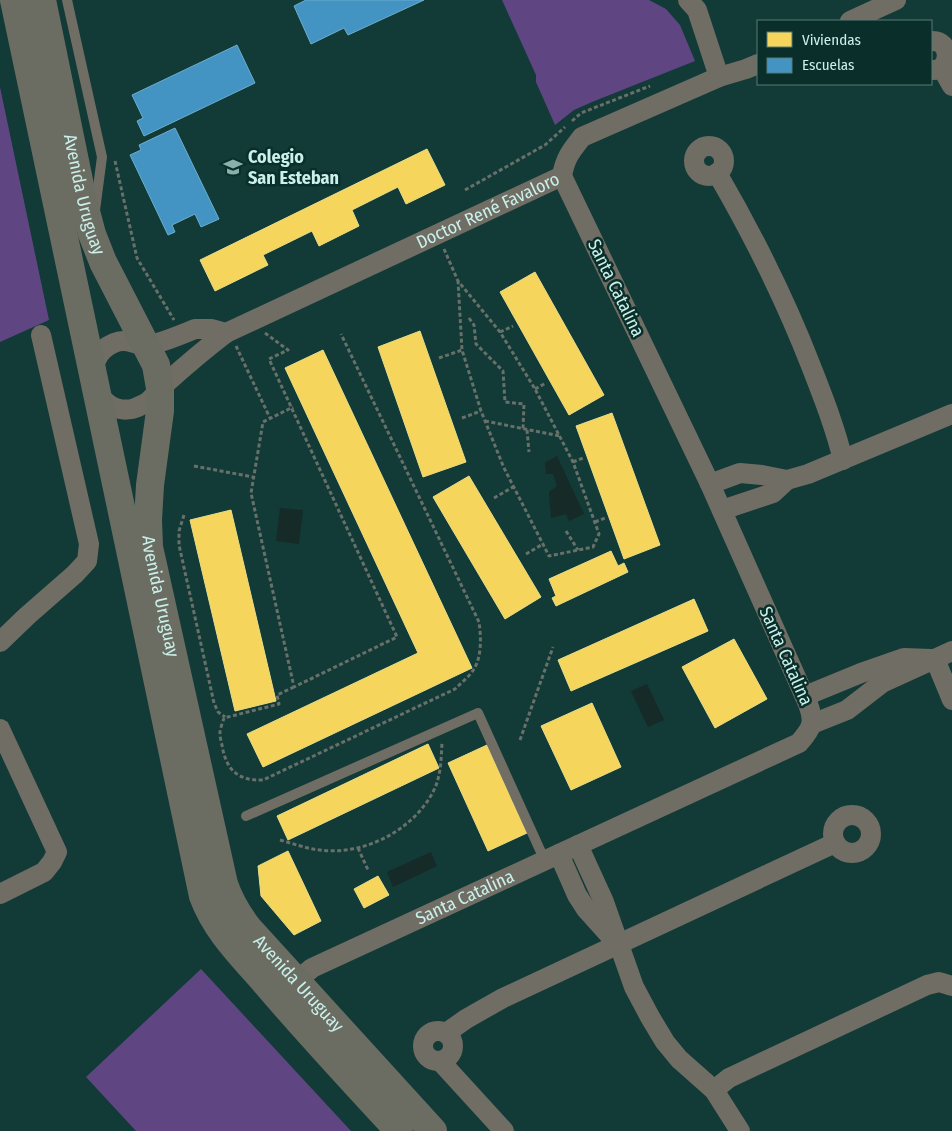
<svg xmlns="http://www.w3.org/2000/svg" width="952" height="1131" viewBox="0 0 952 1131" font-family="'Fira Sans Condensed',sans-serif">
  <rect width="100%" height="100%" fill="#123a37"/>
  <!-- green -->
  <path fill="#5f4683" d="M 502,0 L 649,0 L 666,9 L 680,25 L 695,61 L 592,102 L 574,110 L 555,125 L 536,82 L 536,75 Z
    M 0,87 L 49,320 L 0,342 Z
    M 201,969 L 351,1131 L 136,1131 L 86,1077 Z"/>
  <!-- water -->
  <path fill="#162a28" d="M 557,456 L 584,514 L 569,521 L 566,514 L 551,518 L 549,492 L 557,486 L 553,474 L 546,474 L 545,463 Z
    M 280,508 L 303,510 L 299,544 L 276,541 Z
    M 647,684 L 664,720 L 648,727 L 631,691 Z
    M 431,852 L 437,866 L 393,887 L 387,872 Z"/>
  <!-- homes -->
  <path fill="#f6d55c" stroke="#e8dd87" d="M 427,149 L 445,185 L 406,204 L 398,187 L 352,210 L 359,226 L 319,246 L 312,231 L 263,255 L 268,265 L 215,291 L 200,260 Z
    M 535,272 L 604,395 L 569,415 L 500,292 Z
    M 420,331 L 466,462 L 423,477 L 378,347 Z
    M 323,350 L 472,668 L 263,767 L 247,734 L 418,653 L 285,368 Z
    M 612,413 L 660,545 L 624,559 L 576,426 Z
    M 469,476 L 541,597 L 505,619 L 433,497 Z
    M 231,510 L 276,701 L 235,711 L 190,520 Z
    M 611,551 L 618,566 L 624,563 L 628,572 L 556,606 L 552,598 L 556,596 L 549,579 Z
    M 694,599 L 708,631 L 571,691 L 558,660 Z
    M 734,639 L 767,699 L 715,728 L 682,667 Z
    M 592,703 L 621,767 L 571,790 L 541,726 Z
    M 428,744 L 439,768 L 288,840 L 277,816 Z
    M 487,745 L 527,833 L 488,851 L 448,763 Z
    M 288,851 L 321,921 L 294,935 L 261,896 L 258,866 Z
    M 378,876 L 389,895 L 364,908 L 354,889 Z"/>
  <!-- schools -->
  <path fill="#4393c3" stroke="#6bafcf" d="M 306,0 L 424,0 L 348,35 L 344,28 L 311,44 L 294,6 Z
    M 237,45 L 255,83 L 144,136 L 137,121 L 143,118 L 132,95 Z
    M 175,128 L 219,219 L 201,227 L 195,214 L 172,225 L 175,232 L 168,235 L 130,155 L 141,150 L 139,145 Z"/>
  <g fill="none" stroke-linecap="round" stroke-linejoin="round">
    <!-- path -->
    <path stroke="#68706a" stroke-width="3" stroke-dasharray="4 2.5" stroke-linecap="butt" d="M 572,121 L 581,113 L 650,86
      M 115,161 L 137,258 L 174,320
      M 465,190 L 545,145 L 565,127
      M 444,249 L 458,281 L 500,332 L 535,389 L 573,462 L 599,534 L 593,547 L 549,556 L 504,468 L 481,411 L 462,350 L 458,281
      M 469,318 L 474,325 L 476,344 L 503,371 L 505,402 L 524,404 L 523,429
      M 500,332 L 513,326
      M 265,333 L 288,350 L 269,359 L 397,637 L 294,687 L 251,493 L 263,422 L 293,407
      M 236,346 L 270,418
      M 439,358 L 462,350
      M 535,389 L 546,383
      M 462,418 L 481,411
      M 485,421 L 560,436
      M 527,430 L 529,452
      M 573,462 L 583,458
      M 194,466 L 253,477
      M 494,498 L 513,487
      M 184,515 L 179,531 L 179,545 L 214,703 L 218,712 L 225,717
      M 595,522 L 605,518
      M 566,531 L 578,550
      M 526,554 L 543,544
      M 294,687 L 277,695 L 279,704 L 224,718 C 223,722 220,728 220,733 C 220,737 221,742 222,745 C 226,770 238,781 263,780 L 455,689 C 461,683 469,677 474,669 C 482,656 481,636 479,622 L 341,334
      M 520,740 L 553,647
      M 280,840 C 291,843 302,847 313,849 C 359,858 411,833 433,792 C 441,777 441,760 442,743
      M 358,848 L 368,870"/>
    <!-- service -->
    <path stroke="#706d64" stroke-width="10" d="M 67,0 L 102,157 L 95,210
      M 246,816 L 478,713 L 545,861"/>
    <!-- minor -->
    <g stroke="#706d64" stroke-width="20">
      <path d="M 688,0 L 697,10 L 719,77"/>
      <path d="M 850,21 L 896,0"/>
      <path d="M 931,41 C 952,39 952,72 931,70"/>
      <path d="M 942,68 L 952,86"/>
      <circle cx="709" cy="161" r="15"/>
      <path d="M 717,173 C 753,235 785,299 811,366 C 823,397 835,427 843,460"/>
      <path d="M 562,176 C 565,158 571,151 582,137 L 719,77 L 746,69 L 758,64"/>
      <path d="M 195,329 L 212,329 L 226,333 C 205,349 185,366 165,384 C 158,389 153,399 146,403 C 142,405 136,408 132,409 C 94,416 77,358 114,343 C 128,337 137,347 148,345 C 159,344 183,334 195,329 Z"/>
      <path id="s1" d="M 226,333 L 562,176"/>
      <path d="M 710,484 L 740,473 L 762,475 L 787,480 L 808,474 L 952,414"/>
      <path d="M 722,510 L 773,493 L 787,480"/>
      <path d="M 0,642 L 27,616 L 75,574 L 87,561 L 89,544 L 41,335"/>
      <path d="M 935,659 L 952,700"/>
      <path d="M 805,696 L 861,673 L 904,658 L 931,659"/>
      <path d="M 812,724 L 847,710 L 882,683 L 952,651"/>
      <path d="M 0,729 L 57,852 L 52,862 L 44,872 L 0,894"/>
      <circle cx="852" cy="834" r="19"/>
      <path d="M 578,845 L 604,902 L 634,987 L 650,1017 L 665,1042 L 679,1059 L 714,1090 L 740,1131"/>
      <path d="M 559,854 L 577,895 L 586,909 L 613,939"/>
      <path id="s2" d="M 287,989 L 312,968 L 799,743 C 812,728 815,723 808,704 L 710,484 L 562,176"/>
      <circle cx="438" cy="1046" r="15"/>
      <path d="M 446,1033 L 466,1019 L 503,998 L 835,843"/>
      <path d="M 440,1061 L 504,1131"/>
      <path d="M 714,1090 L 729,1078 L 927,985 L 939,982 L 952,986"/>
    </g>
    <!-- secondary -->
    <g stroke="#6b6d63" stroke-width="28">
      <path d="M 14,0 L 203,896 C 215,929 240,954 263,980 C 307,1032 353,1081 399,1131"/>
      <path id="s3" d="M 42,0 L 83,200 L 92,234 L 103,262 L 156,365 L 160,388 L 160,411 L 150,485 L 148,520 L 149,547 L 224,884 C 230,902 238,915 249,929 L 433,1131"/>
    </g>
  </g>
  <!-- icons -->
  <defs>
    <g id="school-bare" transform="scale(1.5)"><path d="M0-5L7-2L0 1L-7-2ZM-4 1L0 2.5L4 1V4Q0 6-4 4Z" fill="#89b0ab" stroke="#0a2e2a" stroke-width="2.5" paint-order="stroke"/></g>
  </defs>
  <g fill-rule="evenodd">
    <use href="#school-bare" x="233" y="167"/>
  </g>
  <g text-anchor="middle" dominant-baseline="central" stroke-width="5" stroke-linejoin="round" paint-order="stroke">
    <!-- poi labels -->
    <g font-size="18" font-weight="bold" fill="#c9f0ea" stroke="#0a2e2a" text-anchor="start">
      <text x="248" y="157">Colegio<tspan x="248" dy="21">San Esteban</tspan></text>
    </g>
    <!-- street labels -->
    <g font-size="18" fill="#c9f0ea" stroke="#0a2e2a">
      <text stroke="none"><textPath href="#s3" startOffset="199">Avenida Uruguay</textPath></text>
      <text stroke="none"><textPath href="#s1" startOffset="289">Doctor René Favaloro</textPath></text>
      <text transform="translate(616 288) rotate(64)">Santa Catalina</text>
      <text stroke="none"><textPath href="#s3" startOffset="619">Avenida Uruguay</textPath></text>
      <text transform="translate(786 656) rotate(66)">Santa Catalina</text>
      <text stroke="none"><textPath href="#s2" startOffset="201">Santa Catalina</textPath></text>
      <text stroke="none"><textPath href="#s3" startOffset="1039">Avenida Uruguay</textPath></text>
    </g>
  </g>
  <!-- legend -->
  <rect x="757" y="20" width="175" height="65" fill="#0a2e2a" stroke="#567c77"/>
  <rect x="767" y="32" width="25" height="15" fill="#f6d55c" stroke="#567c77"/>
  <text x="802" y="45" font-size="15" fill="#c9f0ea">Viviendas</text>
  <rect x="767" y="58" width="25" height="15" fill="#4393c3" stroke="#567c77"/>
  <text x="802" y="70" font-size="15" fill="#c9f0ea">Escuelas</text>
</svg>
